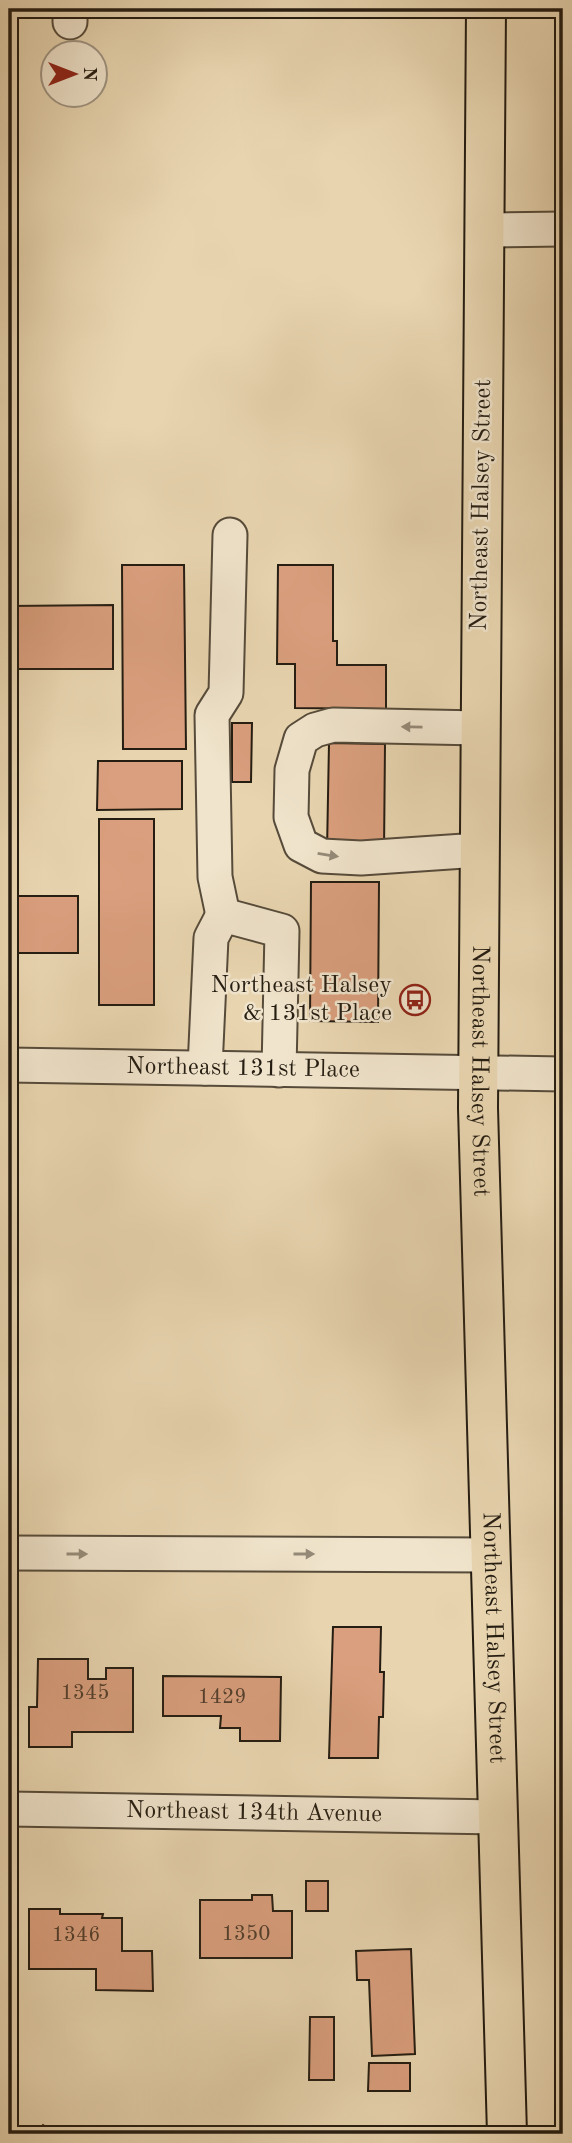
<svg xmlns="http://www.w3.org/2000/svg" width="572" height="2143" viewBox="0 0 572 2143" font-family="'Old Standard TT',serif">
  <rect width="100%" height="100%" fill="#e8d5b0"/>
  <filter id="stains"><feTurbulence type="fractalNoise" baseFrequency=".00286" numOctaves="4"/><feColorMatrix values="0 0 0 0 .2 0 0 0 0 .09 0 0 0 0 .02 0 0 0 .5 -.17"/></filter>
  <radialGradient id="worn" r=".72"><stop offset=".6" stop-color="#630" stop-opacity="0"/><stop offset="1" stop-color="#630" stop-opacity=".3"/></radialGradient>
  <!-- building -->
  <path fill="#da9f7e" stroke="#251d12" stroke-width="2" d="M 329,9 L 351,9 L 347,17 Z
    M 122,565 L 184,565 L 186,749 L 123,749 Z
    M 278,565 L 333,565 L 333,641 L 337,641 L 337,665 L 386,665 L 386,709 L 295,708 L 295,664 L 277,664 Z
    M 113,605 L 113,669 L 9,669 L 9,606 Z
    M 232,723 L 252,723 L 251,782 L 232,782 Z
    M 329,743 L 385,744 L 384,852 L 327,851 Z
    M 98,761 L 182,761 L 182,809 L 97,810 Z
    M 99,819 L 154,819 L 154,1005 L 99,1005 Z
    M 311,882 L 379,882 L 378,1022 L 310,1021 Z
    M 9,896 L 78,896 L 78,953 L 9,953 Z
    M 333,1627 L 381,1627 L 380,1672 L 384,1672 L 383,1717 L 379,1717 L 378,1758 L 329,1758 Z
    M 38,1659 L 88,1659 L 88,1679 L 106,1679 L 106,1668 L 133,1668 L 133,1732 L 72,1732 L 72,1747 L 29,1747 L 29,1707 L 37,1707 Z
    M 163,1676 L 281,1677 L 280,1741 L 240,1741 L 240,1728 L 220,1728 L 221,1716 L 163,1716 Z
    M 306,1881 L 328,1881 L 328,1911 L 306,1911 Z
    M 252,1895 L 272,1895 L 273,1911 L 292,1911 L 292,1958 L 200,1958 L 200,1900 L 252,1900 Z
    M 29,1909 L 60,1909 L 60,1914 L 103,1914 L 102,1918 L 122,1918 L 122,1951 L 152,1951 L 153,1991 L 96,1990 L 96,1969 L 29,1969 Z
    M 411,1949 L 415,2054 L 372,2056 L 369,1980 L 357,1980 L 356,1951 Z
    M 310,2017 L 334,2017 L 334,2080 L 309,2080 Z
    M 369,2063 L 410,2063 L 410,2091 L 368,2091 Z
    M 43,2125 L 56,2134 L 36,2134 Z
    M 276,2128 L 318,2128 L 318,2134 L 276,2134 Z"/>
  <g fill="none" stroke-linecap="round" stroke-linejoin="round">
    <!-- minor casing -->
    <g stroke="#564b3a" stroke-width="37">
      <g id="minor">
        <path d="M 70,22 L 70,9"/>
        <path d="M 484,230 L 563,229"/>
        <path d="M 479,850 L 361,858 L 322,856 L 301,845 L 291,817 L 292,770 L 301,739 L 315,730 L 333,725 L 480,728"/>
        <path d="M 223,915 L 215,877 L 212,715 L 226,693 L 230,535"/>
        <path id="s1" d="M 9,1065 L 563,1074"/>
        <path d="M 205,1068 L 211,938 L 223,915 L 282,931 L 279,1070"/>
        <path d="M 9,1553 L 490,1555"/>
        <path id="s2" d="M 9,1809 L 499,1817"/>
      </g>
    </g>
    <!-- major casing -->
    <g stroke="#251d12" stroke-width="42">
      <g id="major">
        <path id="s3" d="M 486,9 L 478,1108 L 507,2134"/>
      </g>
    </g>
    <!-- minor -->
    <use href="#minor" stroke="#f0e4cc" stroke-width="33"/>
    <!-- major -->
    <use href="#major" stroke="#e8d5b0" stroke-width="38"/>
  </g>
  <!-- one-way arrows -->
  <defs><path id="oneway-solid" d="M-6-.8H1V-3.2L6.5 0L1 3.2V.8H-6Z" transform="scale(1.75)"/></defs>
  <g fill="#958a78">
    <use href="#oneway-solid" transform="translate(412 727) rotate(-179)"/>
    <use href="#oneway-solid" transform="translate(328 855) rotate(9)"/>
    <use href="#oneway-solid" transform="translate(77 1554)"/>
    <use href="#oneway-solid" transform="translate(304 1554)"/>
  </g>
  <!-- icons -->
  <defs>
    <g id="bus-ring" transform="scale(1.575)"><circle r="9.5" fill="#f0e4cc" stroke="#8f2418" stroke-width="1.5"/><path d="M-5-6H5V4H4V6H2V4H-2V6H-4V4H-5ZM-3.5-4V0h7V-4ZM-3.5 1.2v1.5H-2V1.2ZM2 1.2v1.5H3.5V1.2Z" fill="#8f2418"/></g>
  </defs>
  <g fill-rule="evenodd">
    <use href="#bus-ring" x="415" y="1000"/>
  </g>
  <g text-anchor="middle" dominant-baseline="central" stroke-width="5" stroke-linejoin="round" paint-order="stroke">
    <!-- number labels -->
    <g font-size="21" fill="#523e2d">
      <text x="85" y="1693">1345</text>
      <text x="222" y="1697">1429</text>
      <text x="246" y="1934">1350</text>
      <text x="76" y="1935">1346</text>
    </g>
    <!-- street labels -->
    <g font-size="24" fill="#251d12" stroke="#f0e4cc">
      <text transform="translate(482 505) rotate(-89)">Northeast Halsey Street</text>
      <text stroke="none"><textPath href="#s1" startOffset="234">Northeast 131st Place</textPath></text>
      <text stroke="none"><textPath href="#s3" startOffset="1062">Northeast Halsey Street</textPath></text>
      <text stroke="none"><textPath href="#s3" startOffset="1629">Northeast Halsey Street</textPath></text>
      <text stroke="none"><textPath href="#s2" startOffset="245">Northeast 134th Avenue</textPath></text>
    </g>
    <!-- poi labels -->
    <g font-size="24" fill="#251d12" stroke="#f0e4cc" text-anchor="end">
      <text x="392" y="986">Northeast Halsey<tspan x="392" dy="28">&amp; 131st Place</tspan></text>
    </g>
  </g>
  <!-- margin -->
  <rect width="572" height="2143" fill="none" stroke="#e8d5b0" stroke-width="35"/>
  <rect x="10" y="10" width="551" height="2122" fill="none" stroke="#251d12" stroke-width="3.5"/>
  <rect x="18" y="18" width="537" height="2108" fill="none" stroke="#251d12" stroke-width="2"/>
  <!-- north arrow -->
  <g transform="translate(74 74) rotate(90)"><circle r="33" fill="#f0e4cc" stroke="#9f9482" stroke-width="2"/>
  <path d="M0-5L12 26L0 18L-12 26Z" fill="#8f2418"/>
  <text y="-10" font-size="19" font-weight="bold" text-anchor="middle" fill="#251d12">N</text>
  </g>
  <rect width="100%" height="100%" filter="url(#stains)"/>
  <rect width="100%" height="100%" fill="url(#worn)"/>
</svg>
